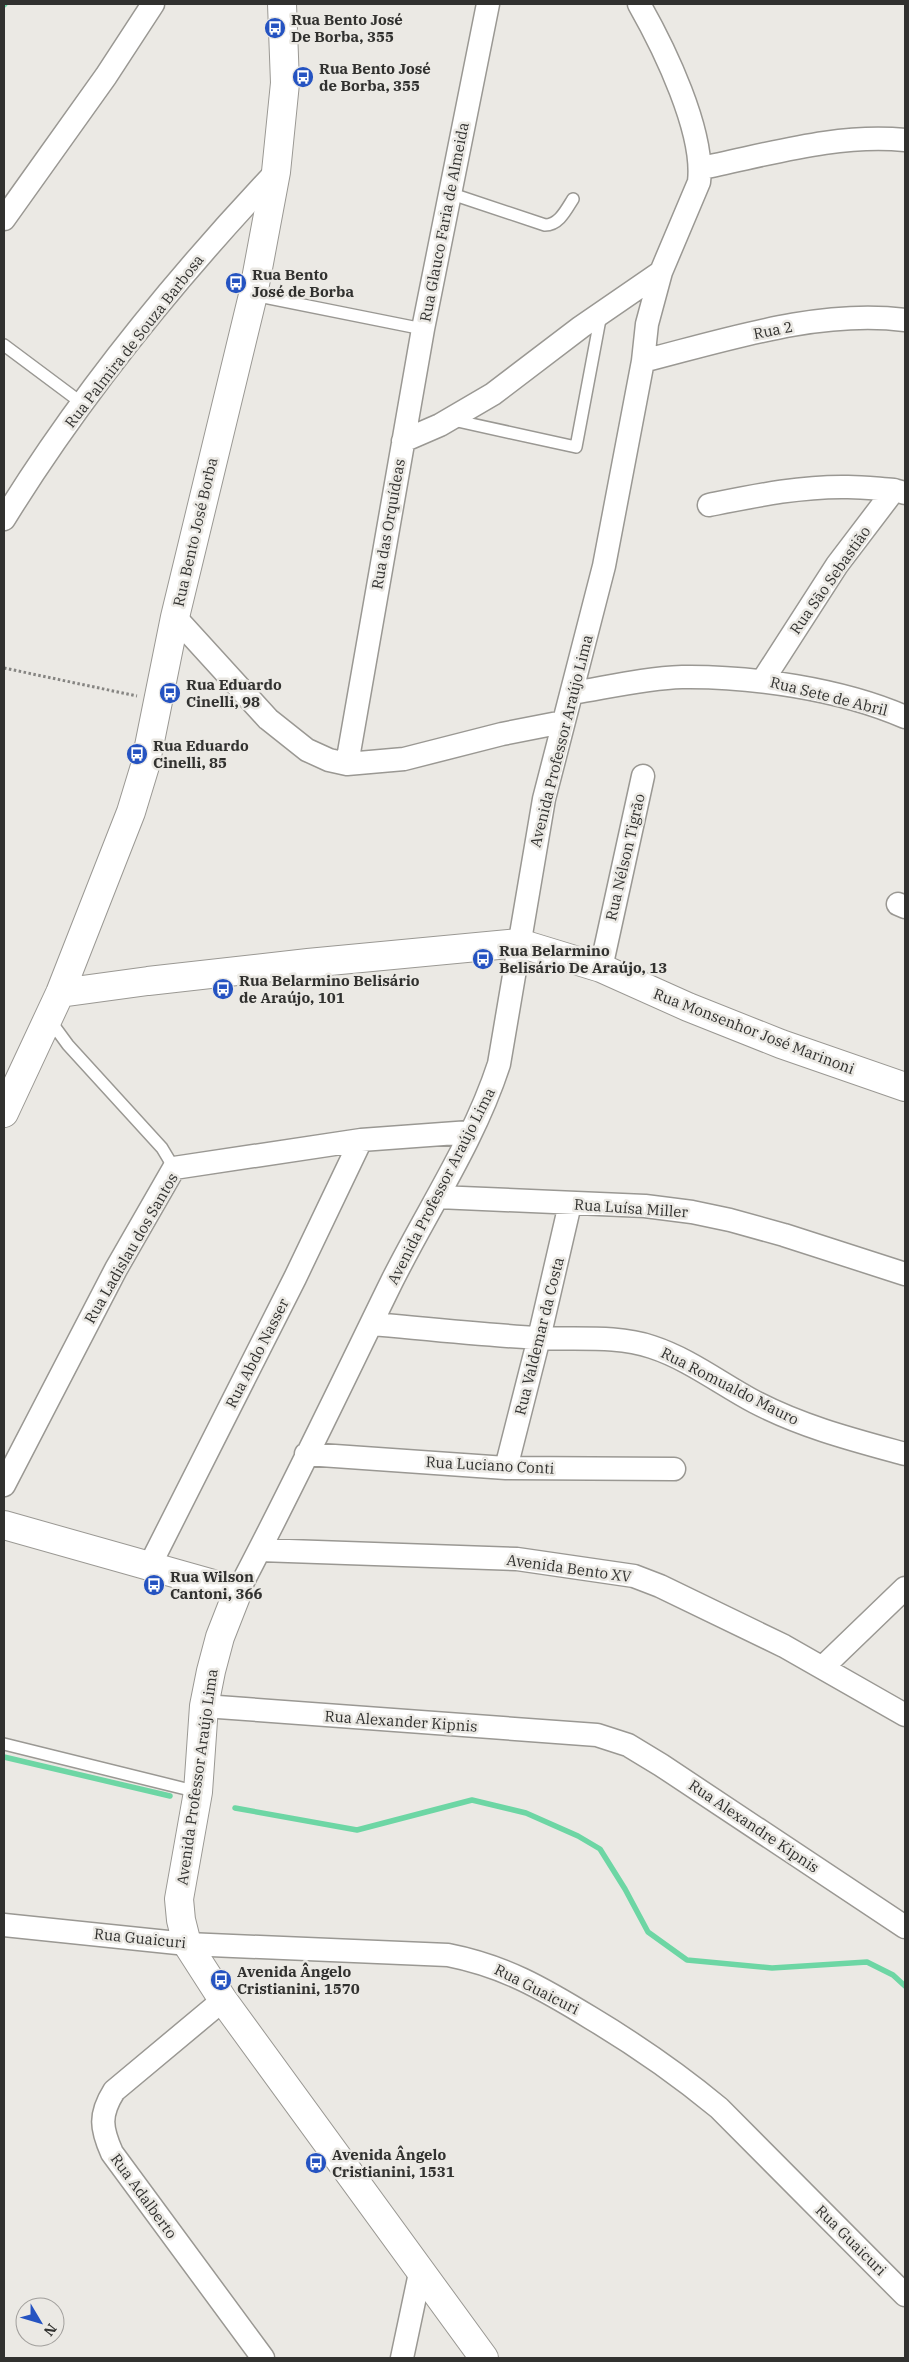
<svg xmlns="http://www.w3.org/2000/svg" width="909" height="2362" viewBox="0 0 909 2362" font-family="'IBM Plex Serif',serif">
  <rect width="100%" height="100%" fill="#ebe9e4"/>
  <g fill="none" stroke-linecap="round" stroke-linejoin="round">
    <!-- stream -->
    <path stroke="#6dd6a4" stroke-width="5.5" d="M 4,5 L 5,4
      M 4,1757 L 170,1796
      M 235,1808 L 357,1830 L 472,1800 L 526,1813 L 578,1836 L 600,1849 L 625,1889 L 648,1932 L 687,1960 L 772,1968 L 867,1962 L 893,1975 L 905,1986"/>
    <!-- service casing -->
    <g stroke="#9a9893" stroke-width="14">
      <path id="service" d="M 449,193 L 545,225 C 559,225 566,210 573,199
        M 253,295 L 423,329
        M 4,345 L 83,404
        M 453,420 L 576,447 L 601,314
        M 49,1019 L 68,1045 L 162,1148 L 174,1168
        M 4,1744 L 198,1792"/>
    </g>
    <!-- minor casing -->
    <g stroke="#9a9893" stroke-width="25">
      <path id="minor" d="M 701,168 C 767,155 837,133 905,140
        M 4,219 L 106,76 L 153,4
        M 643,361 C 726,340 819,309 905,320
        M 403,441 L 440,425 L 493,394 L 581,327 L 661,272
        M 709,505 C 754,496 801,486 848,487 C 863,487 879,489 894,490
        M 4,519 C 81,394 176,278 276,172
        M 175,617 L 268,719 L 307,750 L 329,760 L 347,764 L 404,759 L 502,734 L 563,722
        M 763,680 L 837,565 L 894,490 L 905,493
        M 573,693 C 609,687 646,678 682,677 C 751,676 841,689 905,717
        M 347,764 L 423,329 L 488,4
        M 898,904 L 905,907
        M 601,968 L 643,776
        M 438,1197 L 645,1206 L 692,1212 L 730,1220 L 784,1235 L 905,1274
        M 373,1324 C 428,1329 483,1335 539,1338 C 576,1340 616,1335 652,1347 C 689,1359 721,1384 755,1402 C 803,1427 854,1440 905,1454
        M 306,1454 L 506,1468 L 674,1469
        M 506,1468 L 539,1338 L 570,1204
        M 4,1485 L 116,1269 L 174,1168 L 361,1140 L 470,1132
        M 260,1550 L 517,1559 L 634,1576 L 660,1586 L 784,1646 L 905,1715
        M 150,1565 L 295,1278 L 361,1140
        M 238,1591 C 292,1489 341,1385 392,1281 C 428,1209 474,1141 499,1064 L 544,799 L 604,566 L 643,361 L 647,324 L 661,272 L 699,182 C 705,132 664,48 639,4
        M 823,1667 L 905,1588
        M 204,1706 L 597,1735 L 628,1745 L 661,1765 L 905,1927
        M 4,1925 L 187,1944 L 448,1955 C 504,1966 542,1988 591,2018 C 636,2045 678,2074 719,2108 L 905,2295
        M 223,2000 L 114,2091 C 99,2115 101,2128 112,2153 L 263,2358
        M 402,2358 L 420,2273"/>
    </g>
    <!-- tertiary casing -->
    <g stroke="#9a9893" stroke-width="30">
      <path id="tertiary" d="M 60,993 L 148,981 L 308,963 L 519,943 L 601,968 L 688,1007 L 781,1044 L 905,1087
        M 4,1113 L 60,993 L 131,812 L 145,766 L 175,617 L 253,295 L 276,172 L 285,83 L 282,4
        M 4,1525 L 238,1591 L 220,1637 L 211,1671 L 204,1706 L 198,1792 L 179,1899 L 181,1920 L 187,1944 L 223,2000 L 484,2358"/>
    </g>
    <!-- path -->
    <path stroke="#868582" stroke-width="3" stroke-dasharray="2.5 2.5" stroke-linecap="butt" d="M 4,668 L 137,696"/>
    <!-- service -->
    <use href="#service" stroke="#fff" stroke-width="11"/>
    <!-- minor -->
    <use href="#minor" stroke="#fff" stroke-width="22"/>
    <!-- tertiary -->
    <use href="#tertiary" stroke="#fff" stroke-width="28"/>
  </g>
  <!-- icons -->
  <defs>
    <g id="bus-disc" transform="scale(1.125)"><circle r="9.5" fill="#2553c1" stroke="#ebe9e4"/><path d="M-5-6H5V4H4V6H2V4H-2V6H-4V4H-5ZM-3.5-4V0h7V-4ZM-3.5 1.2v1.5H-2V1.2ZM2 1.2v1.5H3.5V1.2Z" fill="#fff"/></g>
  </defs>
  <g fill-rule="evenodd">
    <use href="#bus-disc" x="275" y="28"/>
    <use href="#bus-disc" x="303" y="77"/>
    <use href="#bus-disc" x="236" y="283"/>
    <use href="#bus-disc" x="170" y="693"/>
    <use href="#bus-disc" x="137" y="754"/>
    <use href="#bus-disc" x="483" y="959"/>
    <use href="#bus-disc" x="223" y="989"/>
    <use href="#bus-disc" x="154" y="1585"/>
    <use href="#bus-disc" x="221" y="1980"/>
    <use href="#bus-disc" x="316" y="2163"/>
  </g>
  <g text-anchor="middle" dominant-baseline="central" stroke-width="5" stroke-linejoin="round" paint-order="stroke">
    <!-- poi labels -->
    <g font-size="15" font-weight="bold" fill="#31312f" stroke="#ebe9e4" text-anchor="start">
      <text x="291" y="19">Rua Bento José<tspan x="291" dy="17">De Borba, 355</tspan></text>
      <text x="319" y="68">Rua Bento José<tspan x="319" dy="17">de Borba, 355</tspan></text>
      <text x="252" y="274">Rua Bento<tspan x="252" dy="17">José de Borba</tspan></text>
      <text x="186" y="684">Rua Eduardo<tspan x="186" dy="17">Cinelli, 98</tspan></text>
      <text x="153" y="745">Rua Eduardo<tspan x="153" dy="17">Cinelli, 85</tspan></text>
      <text x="499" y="950">Rua Belarmino<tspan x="499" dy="17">Belisário De Araújo, 13</tspan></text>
      <text x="239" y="980">Rua Belarmino Belisário<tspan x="239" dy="17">de Araújo, 101</tspan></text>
      <text x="170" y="1576">Rua Wilson<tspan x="170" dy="17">Cantoni, 366</tspan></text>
      <text x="237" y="1971">Avenida Ângelo<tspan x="237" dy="17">Cristianini, 1570</tspan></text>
      <text x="332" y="2154">Avenida Ângelo<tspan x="332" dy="17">Cristianini, 1531</tspan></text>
    </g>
    <!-- street labels -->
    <g font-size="15" fill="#31312f" stroke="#ebe9e4">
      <text transform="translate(444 222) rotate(-79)">Rua Glauco Faria de Almeida</text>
      <text transform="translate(773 330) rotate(-11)">Rua 2</text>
      <text transform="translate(134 341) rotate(-52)">Rua Palmira de Souza Barbosa</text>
      <text transform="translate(388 524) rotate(-80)">Rua das Orquídeas</text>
      <text transform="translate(195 532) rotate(-77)">Rua Bento José Borba</text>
      <text transform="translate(830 580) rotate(-55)">Rua São Sebastião</text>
      <text transform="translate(829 696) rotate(14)">Rua Sete de Abril</text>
      <text transform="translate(561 741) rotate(-76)">Avenida Professor Araújo Lima</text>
      <text transform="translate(625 857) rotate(-77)">Rua Nélson Tigrão</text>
      <text transform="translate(754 1031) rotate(21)">Rua Monsenhor José Marinoni</text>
      <text transform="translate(441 1186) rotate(-63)">Avenida Professor Araújo Lima</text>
      <text transform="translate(631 1208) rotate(4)">Rua Luísa Miller</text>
      <text transform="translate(131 1248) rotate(-60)">Rua Ladislau dos Santos</text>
      <text transform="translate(539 1336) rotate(-76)">Rua Valdemar da Costa</text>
      <text transform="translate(257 1353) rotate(-63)">Rua Abdo Nasser</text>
      <text transform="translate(730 1386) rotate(27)">Rua Romualdo Mauro</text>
      <text transform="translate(490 1465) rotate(3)">Rua Luciano Conti</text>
      <text transform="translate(569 1568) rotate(8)">Avenida Bento XV</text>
      <text transform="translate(401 1721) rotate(4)">Rua Alexander Kipnis</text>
      <text transform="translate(197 1777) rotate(-82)">Avenida Professor Araújo Lima</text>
      <text transform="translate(754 1826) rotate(34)">Rua Alexandre Kipnis</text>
      <text transform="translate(140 1938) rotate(6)">Rua Guaicuri</text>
      <text transform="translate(537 1989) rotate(27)">Rua Guaicuri</text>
      <text transform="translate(144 2196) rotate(54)">Rua Adalberto</text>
      <text transform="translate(851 2240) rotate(45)">Rua Guaicuri</text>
    </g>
  </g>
  <!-- border -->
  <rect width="909" height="2362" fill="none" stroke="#31312f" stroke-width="10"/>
  <!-- north arrow -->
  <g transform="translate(40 2322) rotate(128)"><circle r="24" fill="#ebe9e4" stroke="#a19f9c"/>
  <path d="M0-4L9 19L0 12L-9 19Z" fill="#2553c1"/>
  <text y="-8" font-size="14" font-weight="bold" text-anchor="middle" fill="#31312f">N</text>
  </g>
</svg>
